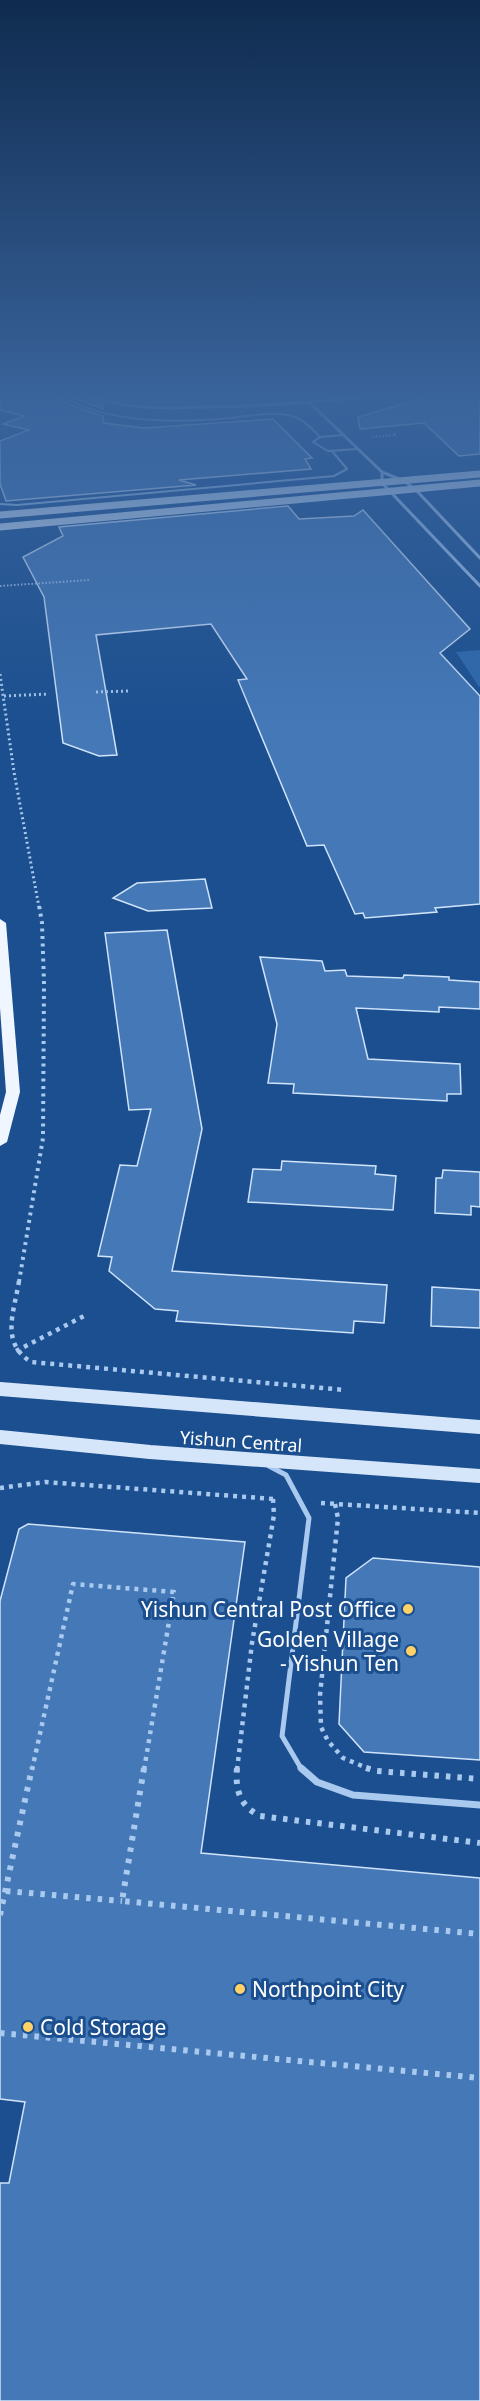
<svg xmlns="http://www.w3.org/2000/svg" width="480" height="2401" viewBox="0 0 480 2401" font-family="'Noto Sans',sans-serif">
  <rect width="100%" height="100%" fill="#1b4f8f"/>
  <!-- green -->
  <path fill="#2e69ad" d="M 98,394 L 342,394 L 207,405 L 144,405 Z
    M 480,650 L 480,686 L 479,687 L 456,652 Z"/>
  <!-- building -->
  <path fill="#4478b7" stroke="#cfe3fa" stroke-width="1.5" d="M 0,394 L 53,394 L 55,397 L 75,407 L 103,416 L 104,423 L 144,428 L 273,419 L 312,458 L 305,459 L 311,469 L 179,480 L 196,485 L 6,501 L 0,484 L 0,441 L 29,430 L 3,424 L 24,416 L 0,410 Z
    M 63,394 L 83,394 L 86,398 L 103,404 L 103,409 Z
    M 437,394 L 480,394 L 480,454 L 459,456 L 424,423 L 360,429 L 358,417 Z
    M 288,506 L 299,519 L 354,516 L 363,510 L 470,629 L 440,653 L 480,696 L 480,904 L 435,908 L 437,912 L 365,918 L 363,913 L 355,914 L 324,845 L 307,846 L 238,680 L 247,679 L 211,624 L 96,635 L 117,755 L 99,756 L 63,743 L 44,597 L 23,557 L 63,536 L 59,527 Z
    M 205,879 L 212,908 L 148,911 L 113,898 L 137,883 Z
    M 167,930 L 202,1129 L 172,1271 L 387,1285 L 384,1323 L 354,1321 L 353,1333 L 176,1321 L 178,1311 L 155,1309 L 109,1271 L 112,1257 L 98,1256 L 120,1165 L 137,1166 L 151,1109 L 129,1110 L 105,933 Z
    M 260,957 L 322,961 L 325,971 L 345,970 L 347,976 L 403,978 L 404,975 L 449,977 L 449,980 L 480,982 L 480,1009 L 439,1007 L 439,1012 L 356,1008 L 368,1059 L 460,1064 L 461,1094 L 447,1094 L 447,1101 L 293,1093 L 294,1084 L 268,1083 L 277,1024 Z
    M 282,1161 L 376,1166 L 375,1174 L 396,1176 L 393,1210 L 248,1202 L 253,1169 L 281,1170 Z
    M 443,1170 L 480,1172 L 480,1207 L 471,1206 L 471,1215 L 435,1213 L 436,1178 L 442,1178 Z
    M 432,1287 L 480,1290 L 480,1328 L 431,1326 Z
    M 28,1524 L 245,1542 L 201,1853 L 480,1878 L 480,2401 L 0,2401 L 0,2183 L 9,2183 L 25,2102 L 0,2099 L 0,1601 L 19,1529 Z
    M 373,1558 L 480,1567 L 480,1760 L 364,1752 L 339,1724 L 346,1578 Z"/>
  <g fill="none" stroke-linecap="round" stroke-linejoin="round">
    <!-- path-far4 -->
    <path stroke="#a9c9ee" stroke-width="2" stroke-dasharray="1.5 2" stroke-linecap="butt" d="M 372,437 L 396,435 L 393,432
      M 0,586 L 89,580"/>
    <!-- path-far3 -->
    <path stroke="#a9c9ee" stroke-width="3" stroke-dasharray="2 3" stroke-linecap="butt" d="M 0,674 L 14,772 L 39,907
      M 96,692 L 130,691
      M 4,696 L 49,694"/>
    <!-- path-far2 -->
    <path stroke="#a9c9ee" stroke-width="4" stroke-dasharray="3 4.5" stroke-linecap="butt" d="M 19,1282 L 43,1138 L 44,983 L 42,923 L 39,905"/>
    <!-- path-far1 -->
    <path stroke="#a9c9ee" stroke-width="4.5" stroke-dasharray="4 5" stroke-linecap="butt" d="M 19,1281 C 14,1313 0,1342 31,1362 L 345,1390
      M 16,1351 L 84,1316
      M 0,1488 L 45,1482 L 274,1499
      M 321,1503 L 480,1513
      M 335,1504 L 338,1518 L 320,1695 L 321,1727 L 328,1741 L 343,1758 L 372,1770
      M 32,1770 L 73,1584 L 174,1592 L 144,1770
      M 237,1770 L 252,1643 L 274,1515 L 273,1499"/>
    <!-- path -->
    <path stroke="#a9c9ee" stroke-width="6" stroke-dasharray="4.5 7" stroke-linecap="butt" d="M 144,1768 L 122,1901 L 480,1934
      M 237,1768 C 235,1790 240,1806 260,1816 L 480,1843
      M 366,1768 L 377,1771 L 480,1779
      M 6,1891 L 122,1901
      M 0,1915 L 32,1768
      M 0,2033 L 480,2078"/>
    <!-- lane-far2 -->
    <path stroke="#a9c9ee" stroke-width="2" d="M 56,394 C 109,424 171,423 231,418 C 252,416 275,410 295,417 C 305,420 313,430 320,437
      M 344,435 L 320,437 L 313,442 L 328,451 L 358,449
      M 0,504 L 17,505 L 334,476 L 347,469 L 332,451"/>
    <!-- lane-far1 -->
    <path stroke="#a9c9ee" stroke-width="5" d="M 269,1466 L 286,1475 L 309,1518 L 282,1736 L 302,1770"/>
    <!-- lane -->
    <path stroke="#a9c9ee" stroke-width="7" d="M 301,1768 L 317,1782 L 353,1795 L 480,1805"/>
    <!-- street -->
    <path stroke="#a9c9ee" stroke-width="3" d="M 87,394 C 125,411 169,408 209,407 C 268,406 326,402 384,394
      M 308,401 L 382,472 L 404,481 L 415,489 L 480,558
      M 382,472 L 382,483 L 480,586"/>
    <!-- secondary-far1 -->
    <path stroke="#d6e6fa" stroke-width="7" d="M 0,515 L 480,474
      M 0,527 L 480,483"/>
    <!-- secondary -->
    <path stroke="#d6e6fa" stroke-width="14" d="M 0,1389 L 480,1427
      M 0,1437 L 150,1452 L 480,1476"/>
    <!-- primary -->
    <path fill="#f0f6ff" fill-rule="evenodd" d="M 0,919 L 6,923 L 20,1092 L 7,1142 L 0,1146 L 0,1115 L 6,1092 L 0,1008 Z"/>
  </g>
  <!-- sky -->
  <linearGradient id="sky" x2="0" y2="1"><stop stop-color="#0f2b4f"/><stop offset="0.54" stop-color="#39639b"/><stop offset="1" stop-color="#39639b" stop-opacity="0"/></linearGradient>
  <rect width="480" height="730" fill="url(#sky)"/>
  <!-- markers -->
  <g fill="#ffd166" stroke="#1b4f8f" stroke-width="2">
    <circle cx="408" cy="1609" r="6"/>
    <circle cx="411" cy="1651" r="6"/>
    <circle cx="240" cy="1989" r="6"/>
    <circle cx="28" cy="2027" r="6"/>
  </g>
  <g text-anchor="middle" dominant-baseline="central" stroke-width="6" stroke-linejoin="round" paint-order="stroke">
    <!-- street labels -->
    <g font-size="18" fill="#fff" stroke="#1b4f8f">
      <text transform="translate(241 1441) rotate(4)">Yishun Central</text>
    </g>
    <!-- near-poi labels -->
    <g font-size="21" fill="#fff" stroke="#1b4f8f" text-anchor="end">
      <text x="396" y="1609">Yishun Central Post Office</text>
      <text x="399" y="1639">Golden Village<tspan x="399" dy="24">- Yishun Ten</tspan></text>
      <text x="252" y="1989" text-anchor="start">Northpoint City</text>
      <text x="40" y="2027" text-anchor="start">Cold Storage</text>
    </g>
  </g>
</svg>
